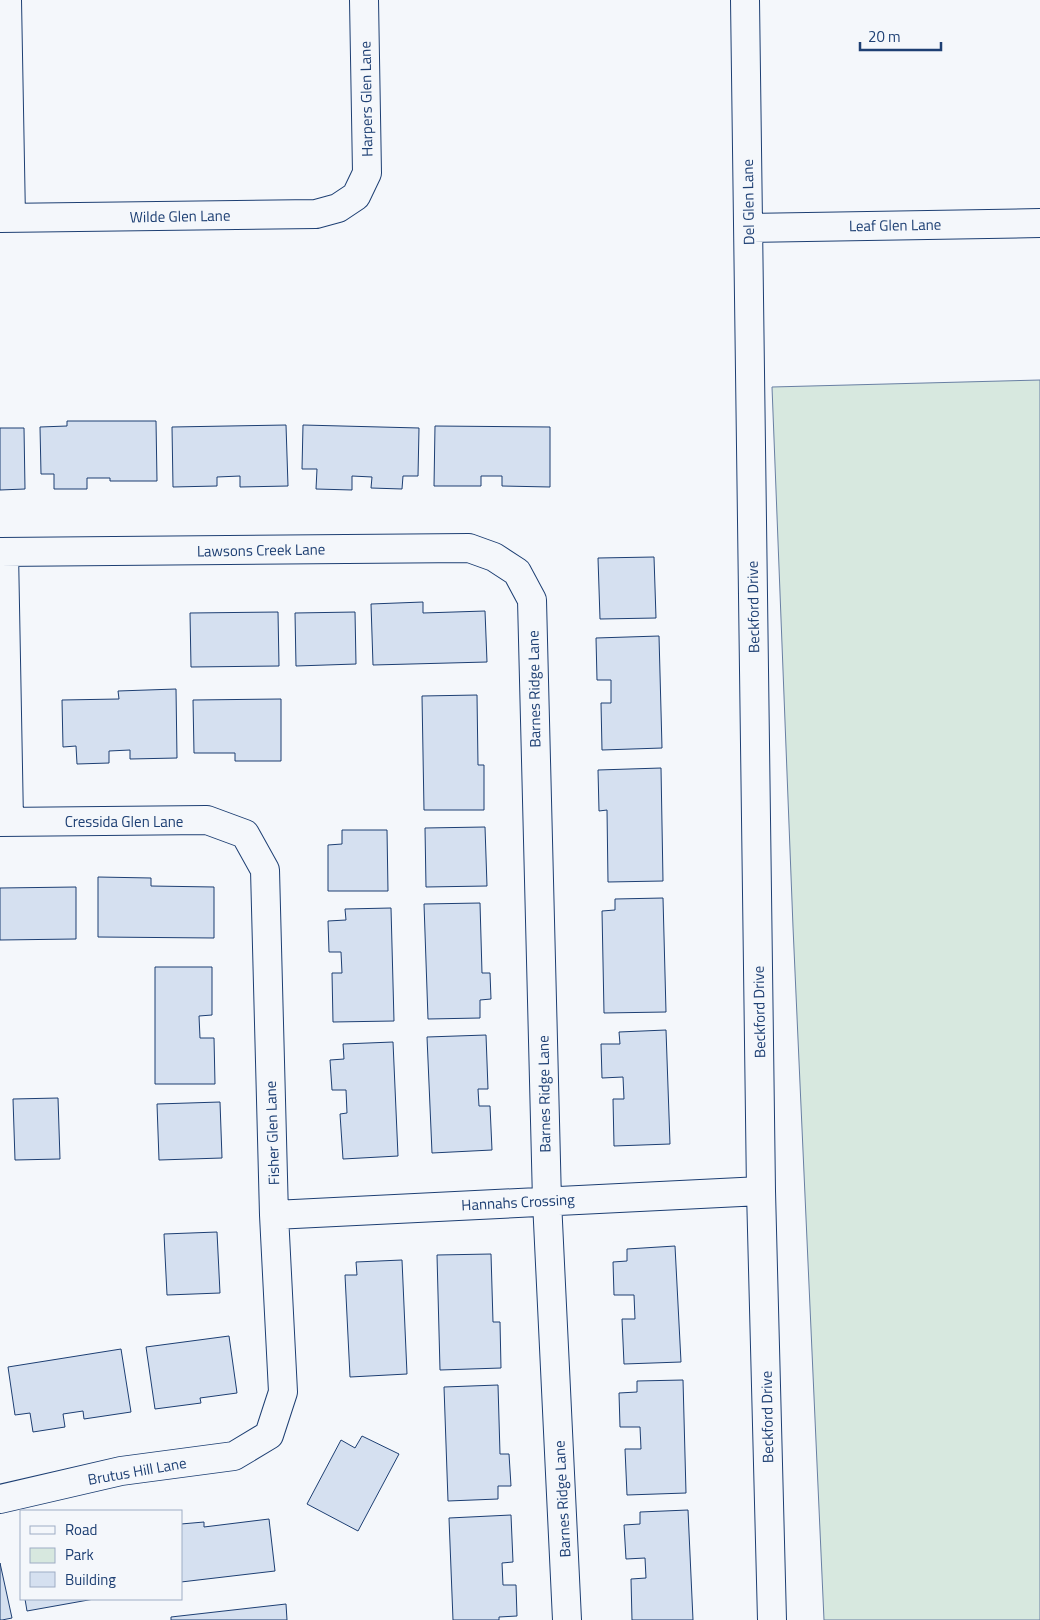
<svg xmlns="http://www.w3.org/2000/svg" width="1040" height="1620" viewBox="0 0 1040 1620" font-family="'Titillium Web',sans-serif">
  <rect width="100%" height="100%" fill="#f4f7fb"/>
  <!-- green -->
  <path fill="#d7e8df" stroke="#687fa3" d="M 1040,380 L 1040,1620 L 824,1620 L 793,927 L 772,387 Z"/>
  <!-- building -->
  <path fill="#d5e0f0" stroke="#1d3f73" d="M 67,421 L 156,421 L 157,481 L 110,481 L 110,478 L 87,478 L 87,489 L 54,489 L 54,474 L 41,474 L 40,427 L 67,426 Z
    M 286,425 L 288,486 L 240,487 L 240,476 L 217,477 L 217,486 L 173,487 L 172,427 Z
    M 303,425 L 419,428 L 418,476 L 403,476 L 402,489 L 371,488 L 372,477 L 352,476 L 352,490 L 316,489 L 317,469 L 302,469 Z
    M 435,426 L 550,427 L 550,487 L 502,486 L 502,476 L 481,476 L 481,486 L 434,486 Z
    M 0,428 L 24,428 L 25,489 L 0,490 Z
    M 654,557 L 656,618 L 600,619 L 598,558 Z
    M 423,602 L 423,613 L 485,611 L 487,662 L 373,665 L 371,604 Z
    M 278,612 L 279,666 L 191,667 L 190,613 Z
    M 355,612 L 356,664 L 296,666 L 295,613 Z
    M 659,636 L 662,748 L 602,750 L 601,703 L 611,703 L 611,680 L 597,680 L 596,638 Z
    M 176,689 L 177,758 L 130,759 L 130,750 L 109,751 L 109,763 L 77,764 L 76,746 L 63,747 L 62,700 L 119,699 L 118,691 Z
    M 477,695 L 478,765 L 484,765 L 484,810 L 424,810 L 422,696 Z
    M 281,699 L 281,761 L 235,761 L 235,753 L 194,753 L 193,700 Z
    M 661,768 L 663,881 L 608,882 L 607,810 L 599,811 L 598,770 Z
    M 485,827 L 487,886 L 426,887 L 425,828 Z
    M 342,830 L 387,830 L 388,891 L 328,891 L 328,845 L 342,844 Z
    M 98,877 L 151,878 L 151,886 L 214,887 L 214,938 L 98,937 Z
    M 76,887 L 76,939 L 0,940 L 0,888 Z
    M 663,898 L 666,1012 L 604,1013 L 602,911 L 615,910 L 615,899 Z
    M 480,903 L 482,973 L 490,973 L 491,999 L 480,1000 L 480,1018 L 428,1019 L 424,904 Z
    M 391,908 L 394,1021 L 333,1022 L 332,973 L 342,973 L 341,952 L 329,952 L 328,921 L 346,920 L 345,909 Z
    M 155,967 L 212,967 L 212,1015 L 199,1016 L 200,1038 L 214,1038 L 215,1084 L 155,1084 Z
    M 666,1030 L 670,1144 L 614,1146 L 613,1099 L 624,1099 L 623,1077 L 602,1078 L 601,1044 L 620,1044 L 619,1032 Z
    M 486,1035 L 488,1089 L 478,1089 L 479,1106 L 490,1106 L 492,1150 L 432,1153 L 427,1037 Z
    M 393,1042 L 398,1156 L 343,1159 L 340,1114 L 347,1113 L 346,1090 L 332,1090 L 330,1060 L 344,1059 L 343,1044 Z
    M 58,1098 L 60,1159 L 15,1160 L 13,1099 Z
    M 220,1102 L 222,1158 L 159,1160 L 157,1104 Z
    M 217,1232 L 220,1293 L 167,1295 L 164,1234 Z
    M 675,1246 L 681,1362 L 624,1364 L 622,1319 L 635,1319 L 634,1295 L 614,1295 L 613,1262 L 627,1261 L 627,1249 Z
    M 491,1254 L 493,1322 L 500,1322 L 501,1368 L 440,1370 L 437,1255 Z
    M 402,1260 L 407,1374 L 350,1377 L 345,1275 L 357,1275 L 356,1262 Z
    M 229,1336 L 237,1393 L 200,1398 L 201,1403 L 155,1409 L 146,1347 Z
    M 121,1349 L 131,1412 L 84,1419 L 83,1411 L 63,1414 L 65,1427 L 33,1432 L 30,1413 L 15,1415 L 8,1367 Z
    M 683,1380 L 686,1493 L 627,1495 L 625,1449 L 641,1449 L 640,1427 L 620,1427 L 619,1393 L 637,1392 L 637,1381 Z
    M 498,1385 L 500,1454 L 509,1454 L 511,1486 L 498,1486 L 498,1499 L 448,1501 L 444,1387 Z
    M 362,1436 L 399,1454 L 358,1531 L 307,1504 L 341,1440 L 355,1448 Z
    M 688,1510 L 693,1620 L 632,1620 L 631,1579 L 646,1578 L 645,1558 L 626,1559 L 624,1525 L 640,1524 L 640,1512 Z
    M 511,1515 L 513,1562 L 502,1563 L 503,1585 L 516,1585 L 517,1616 L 499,1617 L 499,1620 L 453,1620 L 449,1518 Z
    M 269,1519 L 275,1571 L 181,1582 L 181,1524 L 204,1522 L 204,1527 Z
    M 0,1563 L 12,1618 L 2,1620 L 0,1620 Z
    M 25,1599 L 94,1599 L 27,1611 Z
    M 286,1604 L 287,1620 L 171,1620 L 171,1617 Z"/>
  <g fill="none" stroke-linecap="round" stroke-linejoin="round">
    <!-- minor casing -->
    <g stroke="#1d3f73" stroke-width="30">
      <path id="minor" d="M 7,0 L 11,218
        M 745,0 L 761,1191 L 772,1620
        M 0,218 L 316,214 L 338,208 L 356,196 L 367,173 L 364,0
        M 749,228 L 1040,223
        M 0,552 L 469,548 L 494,557 L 517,572 L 532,600 L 547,1201 L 567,1620
        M 4,552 L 9,821
        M 0,822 L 207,820 L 245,834 L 265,870 L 274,1215 L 283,1392 L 269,1435 L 234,1456 L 121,1471 L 0,1499
        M 274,1215 L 761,1191"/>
    </g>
    <!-- minor -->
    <use href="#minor" stroke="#f4f7fb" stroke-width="28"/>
  </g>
  <g text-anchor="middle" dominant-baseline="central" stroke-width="4" stroke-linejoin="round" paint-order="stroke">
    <!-- street labels -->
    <g font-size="15" fill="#1d3f73" stroke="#f4f7fb">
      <text transform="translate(366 99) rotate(-91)">Harpers Glen Lane</text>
      <text transform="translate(748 202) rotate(-91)">Del Glen Lane</text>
      <text transform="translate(180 216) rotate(-1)">Wilde Glen Lane</text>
      <text transform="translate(895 225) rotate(-1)">Leaf Glen Lane</text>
      <text transform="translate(261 550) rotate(-1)">Lawsons Creek Lane</text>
      <text transform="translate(753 607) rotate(-91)">Beckford Drive</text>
      <text transform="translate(534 689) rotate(-91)">Barnes Ridge Lane</text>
      <text x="124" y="821">Cressida Glen Lane</text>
      <text transform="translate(759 1012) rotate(-91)">Beckford Drive</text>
      <text transform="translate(544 1094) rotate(-91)">Barnes Ridge Lane</text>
      <text transform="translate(272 1133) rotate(-92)">Fisher Glen Lane</text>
      <text transform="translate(518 1202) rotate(-3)">Hannahs Crossing</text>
      <text transform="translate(767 1417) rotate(-91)">Beckford Drive</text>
      <text transform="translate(137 1471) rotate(-10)">Brutus Hill Lane</text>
      <text transform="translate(562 1499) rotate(-93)">Barnes Ridge Lane</text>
    </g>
  </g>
  <!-- legend -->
  <rect x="20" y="1510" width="162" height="90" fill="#f4f7fb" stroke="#9eadc5"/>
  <rect x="30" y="1526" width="25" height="8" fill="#f4f7fb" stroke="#9eadc5"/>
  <text x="65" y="1535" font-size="15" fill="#1d3f73">Road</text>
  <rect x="30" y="1548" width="25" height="15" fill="#d7e8df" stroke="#9eadc5"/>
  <text x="65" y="1560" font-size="15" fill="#1d3f73">Park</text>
  <rect x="30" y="1572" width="25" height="15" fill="#d5e0f0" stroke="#9eadc5"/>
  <text x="65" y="1585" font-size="15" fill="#1d3f73">Building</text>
  <!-- scale -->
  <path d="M860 42v8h81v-8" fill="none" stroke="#1d3f73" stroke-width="2.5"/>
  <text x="868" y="42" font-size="15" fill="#1d3f73" stroke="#f4f7fb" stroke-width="4" paint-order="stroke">20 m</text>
</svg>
